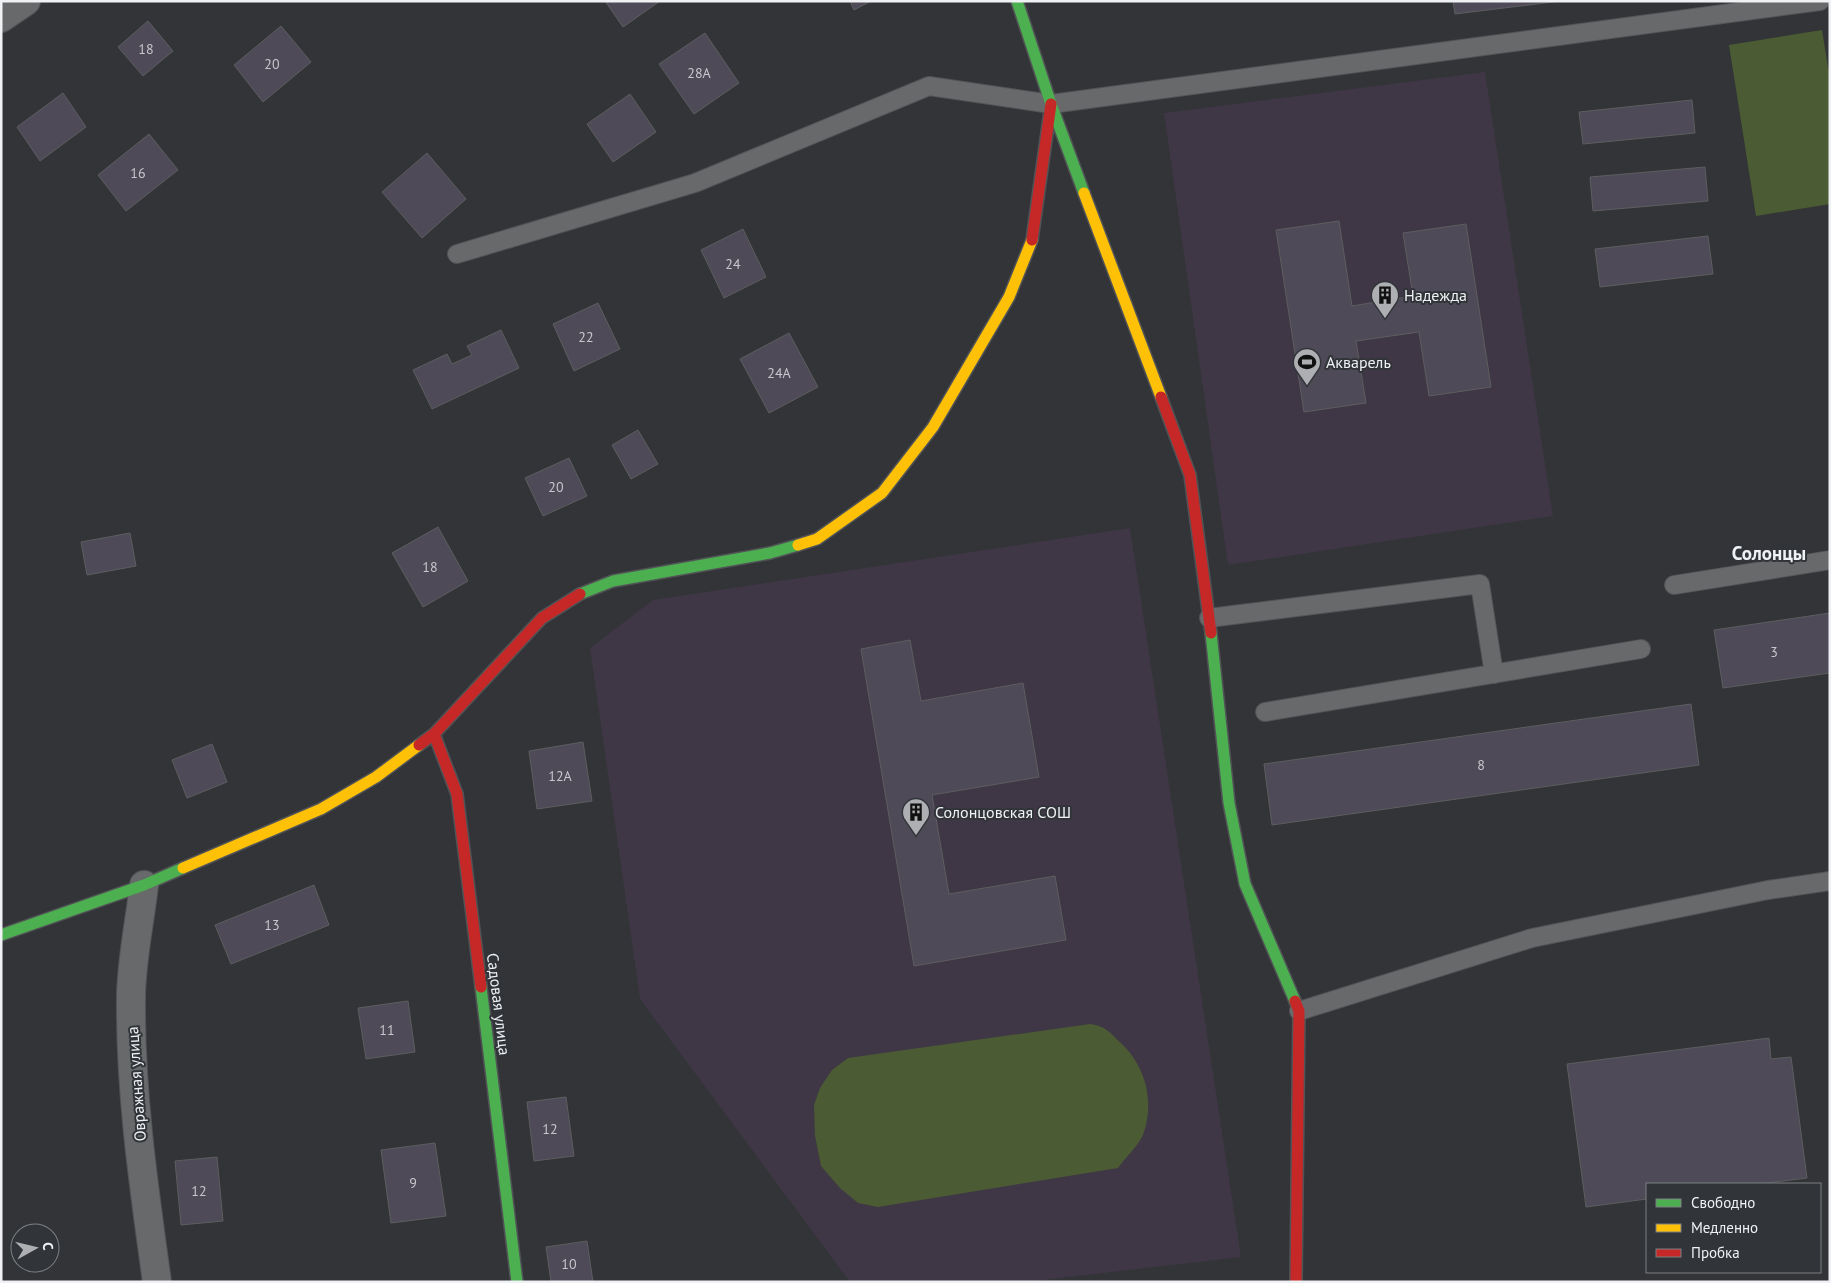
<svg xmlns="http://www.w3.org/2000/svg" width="1831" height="1283" viewBox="0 0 1831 1283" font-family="'PT Sans',sans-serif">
  <rect width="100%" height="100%" fill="#323437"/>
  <!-- education -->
  <path fill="#3f3745" d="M 1485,72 L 1553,516 L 1228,565 L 1164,113 Z
    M 1130,528 L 1241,1257 L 1026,1282 L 850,1282 L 640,999 L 590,648 L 653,600 Z"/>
  <!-- green -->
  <path fill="#4b5b34" d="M 1822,30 L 1830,80 L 1830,204 L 1756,216 L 1729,45 Z
    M 1090,1024 C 1106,1026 1110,1033 1121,1043 C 1146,1067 1155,1102 1143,1135 C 1138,1146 1125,1158 1118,1168 L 878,1207 L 858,1203 L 840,1188 L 821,1166 L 815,1136 L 814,1105 L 820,1088 L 832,1070 L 848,1058 Z"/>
  <!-- building -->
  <path fill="#4e4a57" stroke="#5d5e60" d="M 605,1 L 660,1 L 623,27 Z
    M 850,1 L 871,1 L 854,10 Z
    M 1453,1 L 1561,1 L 1455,14 Z
    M 148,21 L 173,51 L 143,76 L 118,47 Z
    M 281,26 L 311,62 L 263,102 L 234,65 Z
    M 705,33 L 739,83 L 694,114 L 659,64 Z
    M 63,93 L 86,127 L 40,161 L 17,127 Z
    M 630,94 L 656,132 L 613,162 L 587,124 Z
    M 1692,100 L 1695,133 L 1583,144 L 1579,112 Z
    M 149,134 L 178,170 L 126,211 L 98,175 Z
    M 427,153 L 466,199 L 422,238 L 382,192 Z
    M 1705,167 L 1708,201 L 1593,211 L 1590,177 Z
    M 1339,221 L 1352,306 L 1413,296 L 1403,233 L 1466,224 L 1491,387 L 1429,396 L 1419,332 L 1356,341 L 1366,403 L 1304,412 L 1276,230 Z
    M 743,229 L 766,277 L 724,298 L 701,250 Z
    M 1708,236 L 1713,274 L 1600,287 L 1595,249 Z
    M 598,303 L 620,349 L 574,371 L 553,324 Z
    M 501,330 L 519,368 L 432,409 L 413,370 L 447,354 L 452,364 L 472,355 L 467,346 Z
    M 789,333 L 818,387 L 769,413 L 740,359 Z
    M 638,430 L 658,464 L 631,479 L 612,445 Z
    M 569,458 L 587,496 L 543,516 L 525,478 Z
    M 438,527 L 468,581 L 423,607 L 392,553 Z
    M 130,533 L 136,566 L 87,575 L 81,542 Z
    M 1830,613 L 1830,673 L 1723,688 L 1714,630 Z
    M 910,640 L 921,701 L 1023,683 L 1039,777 L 932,795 L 949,894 L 1055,876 L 1066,940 L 914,966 L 861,649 Z
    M 1691,704 L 1699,765 L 1272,825 L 1264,764 Z
    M 583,742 L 592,801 L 537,809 L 529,751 Z
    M 212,744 L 227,782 L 187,798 L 172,760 Z
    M 314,885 L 329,925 L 231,964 L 215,925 Z
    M 408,1001 L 415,1052 L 366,1059 L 358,1008 Z
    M 1769,1038 L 1771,1059 L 1791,1057 L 1807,1178 L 1759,1184 L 1647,1184 L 1647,1199 L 1586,1207 L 1567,1064 Z
    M 566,1097 L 574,1156 L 534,1161 L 527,1102 Z
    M 435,1143 L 446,1216 L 391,1223 L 381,1150 Z
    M 217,1157 L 223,1221 L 181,1225 L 175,1161 Z
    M 587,1241 L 593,1282 L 551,1282 L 546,1247 Z"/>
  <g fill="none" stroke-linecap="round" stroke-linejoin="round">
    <!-- lane casing -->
    <g stroke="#515356" stroke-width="20">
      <path id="lane" d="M 457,254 L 695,183 L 929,86 L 1051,104 L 1820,1
        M 1674,585 L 1830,560
        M 1209,618 L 1480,584 L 1494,674
        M 1265,712 L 1641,649
        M 1299,1011 L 1532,938 L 1768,890 L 1830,881"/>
    </g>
    <!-- street casing -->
    <g stroke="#515356" stroke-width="30">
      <path id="street" d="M 1,18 L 26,1
        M 144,885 C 140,921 131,962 131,998 C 130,1093 144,1188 157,1282"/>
    </g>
    <!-- fast casing -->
    <g stroke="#515356" stroke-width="14">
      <path id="fast" d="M 1017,1 L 1051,104 L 1084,193
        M 580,594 L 613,581 L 770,553 L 798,545
        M 1211,633 L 1229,803 L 1245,884 L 1295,1001
        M 1,935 L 144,885 L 183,868
        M 481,987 L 517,1282"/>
    </g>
    <!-- slow casing -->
    <g stroke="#515356" stroke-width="14">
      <path id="slow" d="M 1084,193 L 1161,397
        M 798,545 L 817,539 L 882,493 L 933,427 L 1009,297 L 1032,240
        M 183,868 L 321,809 L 376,777 L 419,745"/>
    </g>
    <!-- jam casing -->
    <g stroke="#515356" stroke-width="14">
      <path id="jam" d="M 1032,240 L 1051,104
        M 1161,397 L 1190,475 L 1211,633
        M 434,734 L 457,794 L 481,987
        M 419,745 L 434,734 L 542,618 L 580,594
        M 1295,1001 L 1299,1011 L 1296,1282"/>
    </g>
    <!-- lane -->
    <use href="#lane" stroke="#68696a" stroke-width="18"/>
    <!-- street -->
    <use href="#street" stroke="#68696a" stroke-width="28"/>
    <!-- fast -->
    <use href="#fast" stroke="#4caf50" stroke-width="11"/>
    <!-- slow -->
    <use href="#slow" stroke="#ffc107" stroke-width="11"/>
    <!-- jam -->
    <use href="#jam" stroke="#c62828" stroke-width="11"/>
  </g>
  <!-- icons -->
  <defs>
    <g id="building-pin" transform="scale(1.4375)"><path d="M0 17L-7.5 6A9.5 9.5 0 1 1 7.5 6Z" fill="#adafb2" stroke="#313438"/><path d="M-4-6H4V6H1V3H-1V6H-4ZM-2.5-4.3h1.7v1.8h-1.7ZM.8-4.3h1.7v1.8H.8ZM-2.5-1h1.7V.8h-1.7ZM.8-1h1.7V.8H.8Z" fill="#111"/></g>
    <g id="stadium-pin" transform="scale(1.4375)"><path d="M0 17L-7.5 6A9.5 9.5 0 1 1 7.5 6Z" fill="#adafb2" stroke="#313438"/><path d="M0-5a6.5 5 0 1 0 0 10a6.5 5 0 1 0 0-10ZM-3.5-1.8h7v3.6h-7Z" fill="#111"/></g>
  </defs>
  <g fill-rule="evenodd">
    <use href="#building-pin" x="1385" y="295"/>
    <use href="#stadium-pin" x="1307" y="362"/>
    <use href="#building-pin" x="916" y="812"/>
  </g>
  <g text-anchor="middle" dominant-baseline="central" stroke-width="4" stroke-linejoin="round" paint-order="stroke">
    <!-- number labels -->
    <g font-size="14" fill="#c7c7cd">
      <text x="146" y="49">18</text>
      <text x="272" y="64">20</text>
      <text x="699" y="73">28А</text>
      <text x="138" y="173">16</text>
      <text x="733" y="264">24</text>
      <text x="586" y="337">22</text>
      <text x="779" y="373">24А</text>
      <text x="556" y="487">20</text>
      <text x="430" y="567">18</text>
      <text x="1774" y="652">3</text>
      <text x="1481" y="765">8</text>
      <text x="560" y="776">12А</text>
      <text x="272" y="925">13</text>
      <text x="387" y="1030">11</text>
      <text x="550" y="1129">12</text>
      <text x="413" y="1183">9</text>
      <text x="199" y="1191">12</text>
      <text x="569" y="1264">10</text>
    </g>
    <!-- poi labels -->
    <g font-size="16" fill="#eff1f4" stroke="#313438" text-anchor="start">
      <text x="1404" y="295">Надежда</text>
      <text x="1326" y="362">Акварель</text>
      <text x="935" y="812">Солонцовская СОШ</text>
    </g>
    <!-- street labels -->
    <g font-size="16" fill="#eff1f4" stroke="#313438">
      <text transform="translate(499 1004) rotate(83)">Садовая улица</text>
      <text transform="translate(136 1084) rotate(-94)">Овражная улица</text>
    </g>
    <!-- quarter labels -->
    <g font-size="19" font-weight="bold" fill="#eff1f4" stroke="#313438">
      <text x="1769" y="553">Солонцы</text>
    </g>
  </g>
  <!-- border -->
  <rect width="1831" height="1283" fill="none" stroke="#eff1f4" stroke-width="5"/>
  <!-- legend -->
  <rect x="1646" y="1183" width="175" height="90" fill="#313438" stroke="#7d8083"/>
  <rect x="1656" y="1199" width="25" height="8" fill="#4caf50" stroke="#7d8083"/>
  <text x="1691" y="1208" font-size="15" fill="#eff1f4">Свободно</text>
  <rect x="1656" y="1224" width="25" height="8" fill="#ffc107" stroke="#7d8083"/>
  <text x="1691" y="1233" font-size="15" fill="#eff1f4">Медленно</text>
  <rect x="1656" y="1249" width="25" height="8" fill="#c62828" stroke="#7d8083"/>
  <text x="1691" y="1258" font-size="15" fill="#eff1f4">Пробка</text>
  <!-- north arrow -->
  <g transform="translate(35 1248) rotate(82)"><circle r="24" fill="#313438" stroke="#7d8083"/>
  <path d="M0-4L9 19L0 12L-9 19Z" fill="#adafb2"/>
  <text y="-8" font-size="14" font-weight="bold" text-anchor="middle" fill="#eff1f4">С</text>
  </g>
</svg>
